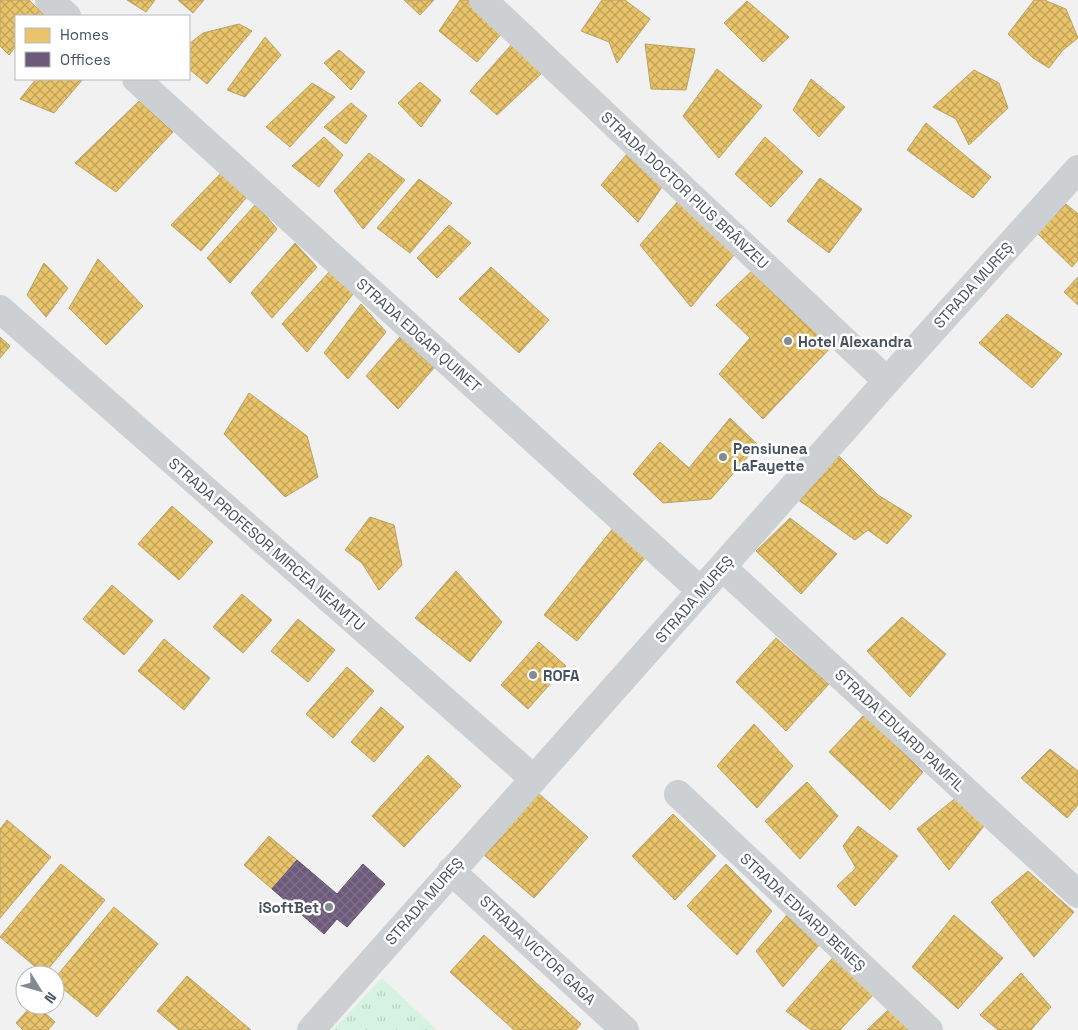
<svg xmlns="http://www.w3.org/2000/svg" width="1078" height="1030" viewBox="0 0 1078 1030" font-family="'Space Grotesk',sans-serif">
  <defs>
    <pattern id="grass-tufts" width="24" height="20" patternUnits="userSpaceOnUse" patternTransform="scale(1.25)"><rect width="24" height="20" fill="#d5f2e2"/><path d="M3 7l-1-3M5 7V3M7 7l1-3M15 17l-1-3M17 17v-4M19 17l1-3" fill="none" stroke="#b8d1c4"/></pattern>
    <pattern id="homes-cross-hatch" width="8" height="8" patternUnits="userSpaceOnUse" patternTransform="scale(1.25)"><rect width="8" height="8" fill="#e9c46a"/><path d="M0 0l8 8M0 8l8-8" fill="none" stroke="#bfa25a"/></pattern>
    <pattern id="offices-cross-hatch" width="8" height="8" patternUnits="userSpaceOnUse" patternTransform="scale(1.25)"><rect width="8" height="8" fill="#6d597a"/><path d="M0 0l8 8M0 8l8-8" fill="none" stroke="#7f708b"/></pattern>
  </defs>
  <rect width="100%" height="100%" fill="#f2f1f1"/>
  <!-- grass -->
  <path fill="url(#grass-tufts)" d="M 382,978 L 437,1030 L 333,1030 Z"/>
  <!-- homes -->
  <path fill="url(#homes-cross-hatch)" stroke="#b8a267" d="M 0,0 L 29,0 L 44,15 L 16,16 L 16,46 L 9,55 L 0,46 Z
    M 127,0 L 155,0 L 146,12 Z
    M 178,0 L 204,0 L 193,13 Z
    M 404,0 L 434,0 L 420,15 Z
    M 460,0 L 470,0 L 503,32 L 477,62 L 439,31 Z
    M 602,0 L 625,0 L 650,19 L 617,63 L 609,42 L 581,31 Z
    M 1034,0 L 1044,0 L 1066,9 L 1078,38 L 1062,51 L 1049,68 L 1033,58 L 1008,34 Z
    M 747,1 L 789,37 L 763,62 L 724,23 Z
    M 239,24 L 252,31 L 207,84 L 189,69 L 189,44 L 203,33 Z
    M 265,37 L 281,55 L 245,97 L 227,90 Z
    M 513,43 L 541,74 L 497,115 L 470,91 Z
    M 645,44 L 695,49 L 686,90 L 651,89 Z
    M 339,50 L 365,72 L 351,90 L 324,63 Z
    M 717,69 L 762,106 L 719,158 L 683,116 Z
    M 974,70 L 999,83 L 1008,108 L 969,145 L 956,119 L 933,107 Z
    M 36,79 L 83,79 L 54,113 L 20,99 Z
    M 811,79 L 845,107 L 819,137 L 793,110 Z
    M 420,82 L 441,100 L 421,127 L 398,103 Z
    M 312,83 L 335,97 L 290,147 L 266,127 Z
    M 139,101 L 173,132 L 116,192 L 75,163 Z
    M 351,103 L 367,116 L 346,144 L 324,127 Z
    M 926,123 L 991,177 L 973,198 L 907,150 Z
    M 324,137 L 343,155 L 319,187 L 292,166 Z
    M 765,137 L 803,172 L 771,207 L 735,174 Z
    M 632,148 L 664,184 L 638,222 L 601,185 Z
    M 369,153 L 405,180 L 363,229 L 334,191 Z
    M 222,172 L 246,198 L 201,251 L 171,225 Z
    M 820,178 L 862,209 L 829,253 L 787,221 Z
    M 419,179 L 452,203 L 410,253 L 377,228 Z
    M 679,200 L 738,250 L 691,307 L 640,245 Z
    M 256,204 L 277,229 L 230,283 L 207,258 Z
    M 1066,204 L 1078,214 L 1078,260 L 1072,267 L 1037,233 Z
    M 449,225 L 471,243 L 437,278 L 417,258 Z
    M 295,243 L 317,267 L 272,318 L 251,293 Z
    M 98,259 L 143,306 L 106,345 L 69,308 Z
    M 44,263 L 68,288 L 46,317 L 27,295 Z
    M 491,267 L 549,320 L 519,353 L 459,299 Z
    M 755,268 L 833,345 L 763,419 L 719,374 L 750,338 L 716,305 Z
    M 330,271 L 353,294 L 307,352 L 282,324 Z
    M 1078,277 L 1078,305 L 1064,292 Z
    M 361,304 L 386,332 L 348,379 L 324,353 Z
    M 1007,314 L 1062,354 L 1032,388 L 979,343 Z
    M 0,337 L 10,346 L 0,358 Z
    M 400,337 L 434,368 L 398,409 L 366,376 Z
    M 249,393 L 307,436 L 318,477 L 285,497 L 224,434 Z
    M 730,418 L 758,445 L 711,499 L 663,503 L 633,474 L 660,442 L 689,468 Z
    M 839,456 L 878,495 L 912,516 L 887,544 L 868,530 L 855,540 L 797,499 Z
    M 172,506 L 213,542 L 179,580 L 138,544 Z
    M 370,517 L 394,525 L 402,565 L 379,590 L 362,563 L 345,550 Z
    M 790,518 L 837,554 L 801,594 L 756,551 Z
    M 618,522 L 650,552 L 577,641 L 544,615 Z
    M 456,571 L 502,622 L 470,662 L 415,618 Z
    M 112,585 L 153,621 L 124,655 L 83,619 Z
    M 242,594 L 272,620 L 243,653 L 213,627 Z
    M 902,617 L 946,654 L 910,697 L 867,651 Z
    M 298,619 L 335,650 L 308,682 L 271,651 Z
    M 776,638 L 829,684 L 786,731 L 736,682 Z
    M 164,639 L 210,678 L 184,710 L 138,671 Z
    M 539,642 L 566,666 L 528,709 L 501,685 Z
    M 347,667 L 374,691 L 333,738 L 306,714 Z
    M 381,707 L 404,727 L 374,762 L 351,742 Z
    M 865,714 L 923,772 L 890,810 L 829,752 Z
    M 754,724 L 793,766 L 757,808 L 717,766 Z
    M 1050,749 L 1078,771 L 1078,805 L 1067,818 L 1021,778 Z
    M 428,755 L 461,786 L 404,847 L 372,816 Z
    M 807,782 L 838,816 L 800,859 L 765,821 Z
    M 538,793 L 588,837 L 534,898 L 484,855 Z
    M 957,797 L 984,826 L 949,870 L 917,829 Z
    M 673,814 L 716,856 L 675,900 L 632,856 Z
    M 7,820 L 51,857 L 0,918 L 0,829 Z
    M 858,826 L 898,856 L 855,906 L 837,886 L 856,868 L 843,846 Z
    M 269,836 L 297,860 L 272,889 L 244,865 Z
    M 61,864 L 105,900 L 44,974 L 0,937 Z
    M 726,864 L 772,911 L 737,955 L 687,906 Z
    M 1028,871 L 1074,912 L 1034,957 L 991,902 Z
    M 114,907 L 158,944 L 97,1017 L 55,982 L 55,978 Z
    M 787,915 L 819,945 L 783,987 L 756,951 Z
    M 954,915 L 1003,958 L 958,1009 L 912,967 Z
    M 484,935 L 581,1024 L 576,1030 L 514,1030 L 450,972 Z
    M 837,953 L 874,994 L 840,1030 L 811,1030 L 786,1011 Z
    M 1021,973 L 1051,1007 L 1031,1030 L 998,1030 L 980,1015 Z
    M 187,976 L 251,1030 L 179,1030 L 157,1011 Z
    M 32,1005 L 36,1005 L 55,1022 L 48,1030 L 23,1030 L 16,1023 Z
    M 889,1009 L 909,1030 L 867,1030 Z"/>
  <!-- offices -->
  <path fill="url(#offices-cross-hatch)" stroke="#625772" d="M 297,860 L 337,894 L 363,864 L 385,884 L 347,927 L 337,919 L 324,934 L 272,889 Z"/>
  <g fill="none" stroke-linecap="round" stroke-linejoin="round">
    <!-- minor -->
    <path stroke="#cdd0d2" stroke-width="28" d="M 49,0 L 67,16
      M 483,0 L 887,381
      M 136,79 L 701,591
      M 0,309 L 534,779
      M 722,567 L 1078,894
      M 678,794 L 929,1030
      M 451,871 L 625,1030
      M 311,1030 L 887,381 L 1078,169"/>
  </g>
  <!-- markers -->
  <g fill="#838a92" stroke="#fff" stroke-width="2">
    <circle cx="788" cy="341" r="5"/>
    <circle cx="723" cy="457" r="5"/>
    <circle cx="533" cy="675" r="5"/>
    <circle cx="329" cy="907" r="5"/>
  </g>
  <g text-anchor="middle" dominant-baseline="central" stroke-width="5" stroke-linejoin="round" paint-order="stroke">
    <!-- street labels -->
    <g font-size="15" fill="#47525f" stroke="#fff">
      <text transform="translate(685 190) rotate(43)">STRADA DOCTOR PIUS BRÂNZEU</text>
      <text transform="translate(973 285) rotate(-48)">STRADA MUREȘ</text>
      <text transform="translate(419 335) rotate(42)">STRADA EDGAR QUINET</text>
      <text transform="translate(267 544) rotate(41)">STRADA PROFESOR MIRCEA NEAMȚU</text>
      <text transform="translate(694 599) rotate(-49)">STRADA MUREȘ</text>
      <text transform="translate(900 730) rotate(43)">STRADA EDUARD PAMFIL</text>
      <text transform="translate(424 901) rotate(-49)">STRADA MUREȘ</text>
      <text transform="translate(803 912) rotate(43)">STRADA EDVARD BENEȘ</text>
      <text transform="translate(538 950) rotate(43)">STRADA VICTOR GAGA</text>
    </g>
    <!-- poi labels -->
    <g font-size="15" font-weight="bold" fill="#47525f" stroke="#fff" text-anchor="start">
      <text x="798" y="341">Hotel Alexandra</text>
      <text x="733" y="448">Pensiunea<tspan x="733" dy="17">LaFayette</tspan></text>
      <text x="543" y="675">ROFA</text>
      <text x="319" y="907" text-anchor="end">iSoftBet</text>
    </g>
  </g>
  <!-- legend -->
  <rect x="15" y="15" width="175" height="65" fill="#ffffff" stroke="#b5babf"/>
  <rect x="25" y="28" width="25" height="15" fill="#e9c46a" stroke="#b5babf"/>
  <text x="60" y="40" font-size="15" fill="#47525f">Homes</text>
  <rect x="25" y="52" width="25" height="15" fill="#6d597a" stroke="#b5babf"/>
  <text x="60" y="65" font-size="15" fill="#47525f">Offices</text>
  <!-- north arrow -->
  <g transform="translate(40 990) rotate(127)"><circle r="24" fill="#ffffff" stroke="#b5babf"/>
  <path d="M0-4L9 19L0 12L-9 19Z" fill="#838a92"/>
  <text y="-8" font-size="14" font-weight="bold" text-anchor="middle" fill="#47525f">N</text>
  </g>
</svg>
